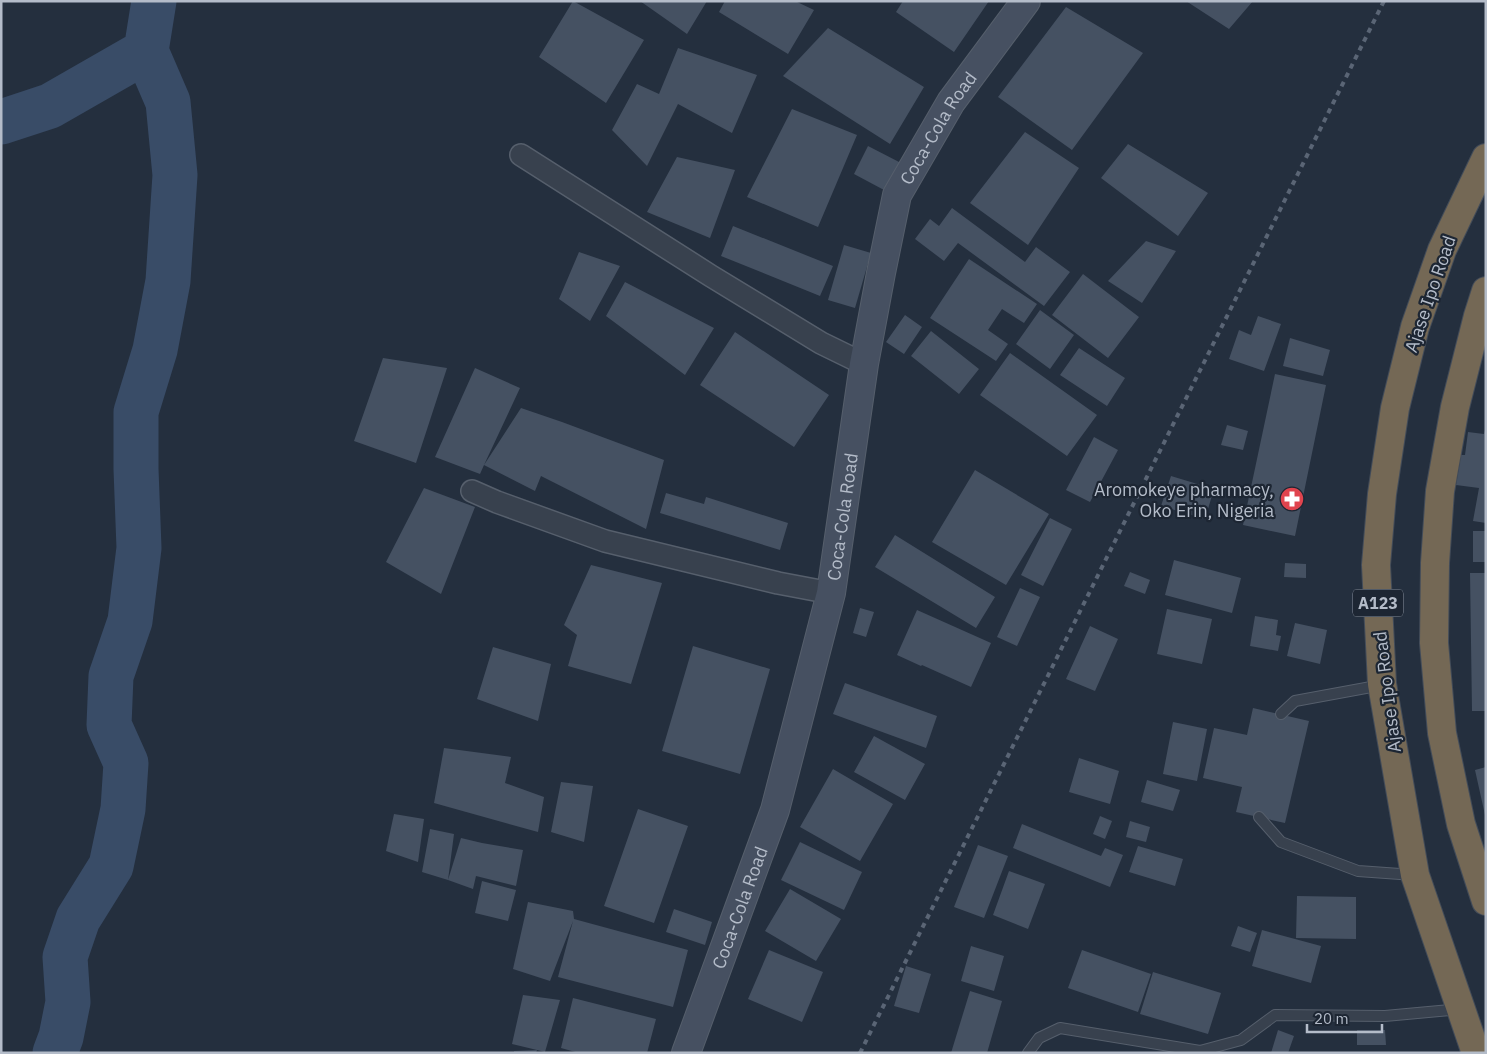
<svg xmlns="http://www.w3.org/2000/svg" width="1487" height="1054" viewBox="0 0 1487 1054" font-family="'IBM Plex Sans',sans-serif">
  <rect width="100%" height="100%" fill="#242f3e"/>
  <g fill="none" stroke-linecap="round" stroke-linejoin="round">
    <!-- river -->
    <path stroke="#394c67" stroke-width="45" d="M 1,122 L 50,106 L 146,51
      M 55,1053 L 61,1037 L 68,1002 L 65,957 L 78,919 L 111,866 L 123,809 L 126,763 L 109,725 L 111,676 L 130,621 L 139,548 L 136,469 L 136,412 L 155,350 L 168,281 L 175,175 L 168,102 L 146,51 L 154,1"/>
  </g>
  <!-- building -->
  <path fill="#455162" d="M 573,1 L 644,40 L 606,103 L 539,57 Z
    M 640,1 L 707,1 L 687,34 Z
    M 725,1 L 795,1 L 814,10 L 788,54 L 719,12 Z
    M 903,1 L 989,1 L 954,52 L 896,12 Z
    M 1186,1 L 1253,1 L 1229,29 Z
    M 1066,7 L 1143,53 L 1072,150 L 998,97 Z
    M 828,28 L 924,87 L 890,144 L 783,76 Z
    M 678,48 L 757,75 L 732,133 L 678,104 L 647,166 L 612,130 L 637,84 L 659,94 Z
    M 792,109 L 857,135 L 818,227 L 747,197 Z
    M 1025,132 L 1079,168 L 1028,245 L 970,203 Z
    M 1128,144 L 1208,193 L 1178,236 L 1101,178 Z
    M 868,146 L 901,163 L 884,190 L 854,174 Z
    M 677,157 L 735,170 L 710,238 L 647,212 Z
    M 952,208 L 1025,262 L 1036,247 L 1070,272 L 1044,306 L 958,243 L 944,261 L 915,239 L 930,219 L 939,226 Z
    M 733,226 L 833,266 L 820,296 L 721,256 Z
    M 1146,241 L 1176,251 L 1142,303 L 1108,281 Z
    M 844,245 L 871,253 L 855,308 L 828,300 Z
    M 579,252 L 620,266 L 590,321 L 559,299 Z
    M 969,259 L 1037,304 L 1024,323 L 1002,309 L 988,330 L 1008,344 L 996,361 L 930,318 Z
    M 1083,274 L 1139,317 L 1108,358 L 1052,315 Z
    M 625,282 L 714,328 L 685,375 L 606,316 Z
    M 1040,310 L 1074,335 L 1050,369 L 1016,344 Z
    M 905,315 L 922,327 L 904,354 L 886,342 Z
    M 1258,316 L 1281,324 L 1264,371 L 1229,359 L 1239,330 L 1251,335 Z
    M 931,331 L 979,369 L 959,394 L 911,356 Z
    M 735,332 L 829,395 L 794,447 L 700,385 Z
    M 1290,338 L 1330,350 L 1323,376 L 1283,366 Z
    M 1079,348 L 1125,378 L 1107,406 L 1060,375 Z
    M 1010,353 L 1097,415 L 1067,456 L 980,395 Z
    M 383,358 L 447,368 L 416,463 L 354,441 Z
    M 475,368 L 520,388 L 484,465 L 521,408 L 562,422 L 664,460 L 646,529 L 541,476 L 535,491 L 484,465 L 480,474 L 435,457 Z
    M 1275,374 L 1326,385 L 1295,536 L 1243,525 Z
    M 1227,425 L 1248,431 L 1243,450 L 1221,445 Z
    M 1485,430 L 1486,430 L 1486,523 L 1473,521 L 1479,488 L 1456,485 L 1461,455 L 1465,455 L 1468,432 L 1484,434 Z
    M 1094,437 L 1118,450 L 1090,502 L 1066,490 Z
    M 975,470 L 1049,514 L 1006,585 L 932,542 Z
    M 1171,476 L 1214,489 L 1205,519 L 1161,506 Z
    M 424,488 L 475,507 L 441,594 L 386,562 Z
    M 666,493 L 704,504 L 706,497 L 788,523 L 780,550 L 660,513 Z
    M 1050,518 L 1072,529 L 1043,586 L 1021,575 Z
    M 1473,531 L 1486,531 L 1486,562 L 1473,562 Z
    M 895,535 L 995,597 L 976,628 L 875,567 Z
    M 1174,560 L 1241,578 L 1232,613 L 1165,595 Z
    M 1285,563 L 1306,564 L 1306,578 L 1284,577 Z
    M 591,565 L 662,583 L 631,684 L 568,666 L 577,635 L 564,625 Z
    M 1130,572 L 1150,580 L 1145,594 L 1124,586 Z
    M 1470,573 L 1486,573 L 1486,711 L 1472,711 Z
    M 1020,588 L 1040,597 L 1017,646 L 997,637 Z
    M 860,608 L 874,612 L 866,637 L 853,633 Z
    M 1167,609 L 1212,619 L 1202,664 L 1157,654 Z
    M 917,610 L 991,643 L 971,687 L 922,665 L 921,666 L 897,655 Z
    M 1255,616 L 1278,620 L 1276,635 L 1281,636 L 1278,651 L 1250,646 Z
    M 1295,623 L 1327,630 L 1320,664 L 1287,656 Z
    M 1090,626 L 1118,639 L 1095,691 L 1066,679 Z
    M 693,646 L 770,669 L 740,774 L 662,751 Z
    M 493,647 L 551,664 L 538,721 L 477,699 Z
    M 845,683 L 937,716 L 926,748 L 833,714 Z
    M 1253,708 L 1309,721 L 1285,823 L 1236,812 L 1242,787 L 1203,778 L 1214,728 L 1247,735 Z
    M 1173,722 L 1207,729 L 1197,781 L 1163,774 Z
    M 874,736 L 925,764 L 905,800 L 854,772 Z
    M 444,748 L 511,757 L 505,783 L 544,797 L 538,832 L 434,803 Z
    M 1079,758 L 1119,771 L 1110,804 L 1069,792 Z
    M 1486,767 L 1486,815 L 1485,815 L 1475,770 Z
    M 833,769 L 893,804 L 860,861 L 800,827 Z
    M 1147,780 L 1180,790 L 1173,811 L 1141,802 Z
    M 561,782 L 593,786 L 584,842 L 551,832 Z
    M 638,809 L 688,826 L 654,923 L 604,906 Z
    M 394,814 L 424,819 L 418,862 L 386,851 Z
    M 1100,816 L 1112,821 L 1105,839 L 1093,834 Z
    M 1130,821 L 1150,827 L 1146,842 L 1126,837 Z
    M 1022,824 L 1101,856 L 1105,848 L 1123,855 L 1110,887 L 1013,848 Z
    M 430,829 L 454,834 L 448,880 L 461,838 L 482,843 L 523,850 L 516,886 L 476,876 L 473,889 L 448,880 L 422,872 Z
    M 800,842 L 862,872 L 844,910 L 781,880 Z
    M 978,845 L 1008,856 L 984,918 L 954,907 Z
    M 1138,846 L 1183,859 L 1175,886 L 1129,872 Z
    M 1009,871 L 1045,884 L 1028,929 L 993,915 Z
    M 482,881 L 516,890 L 508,921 L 475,913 Z
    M 790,889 L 841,919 L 816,961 L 765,931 Z
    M 1297,896 L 1356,897 L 1356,939 L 1296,938 Z
    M 528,902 L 573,911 L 574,919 L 688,950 L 673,1007 L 558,977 L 573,921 L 550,981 L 513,969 Z
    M 674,909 L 712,922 L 705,945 L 666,932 Z
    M 1238,926 L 1257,933 L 1250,952 L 1231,946 Z
    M 1262,930 L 1321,946 L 1311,983 L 1252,966 Z
    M 971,946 L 1004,956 L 994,991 L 961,981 Z
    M 769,950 L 823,972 L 802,1022 L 748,999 Z
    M 1082,950 L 1151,974 L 1138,1012 L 1068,988 Z
    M 906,966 L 931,974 L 919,1013 L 894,1006 Z
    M 1153,972 L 1221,993 L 1208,1034 L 1140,1014 Z
    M 970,991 L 1002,1001 L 987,1053 L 951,1053 Z
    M 523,995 L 560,1000 L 545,1052 L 537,1050 L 536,1053 L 514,1053 L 514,1051 L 537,1050 L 512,1044 Z
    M 573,998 L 656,1019 L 647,1053 L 579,1053 L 561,1048 Z
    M 1278,1030 L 1294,1036 L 1288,1053 L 1271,1053 Z
    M 1357,1030 L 1385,1030 L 1386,1045 L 1357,1045 Z"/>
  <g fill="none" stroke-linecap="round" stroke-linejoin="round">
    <!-- lane casing -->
    <g stroke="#565f6c" stroke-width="12">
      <path id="lane" d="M 1281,714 L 1295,701 L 1382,685
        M 1259,817 L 1281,842 L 1358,871 L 1414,875
        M 1028,1053 L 1039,1038 L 1060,1028 L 1200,1051 L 1241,1040 L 1275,1015 L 1385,1016 L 1461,1009"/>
    </g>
    <!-- street casing -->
    <g stroke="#565f6c" stroke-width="24">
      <path id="street" d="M 521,155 L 711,276 L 821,343 L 864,364
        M 472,491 L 497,502 L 605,541 L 778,583 L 831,593"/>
    </g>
    <!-- secondary casing -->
    <g stroke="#565f6c" stroke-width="30">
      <g id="secondary">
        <path id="s1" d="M 686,1053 L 775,810 L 831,593 L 864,364 L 881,273 L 897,195 L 951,102 L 1026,1"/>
      </g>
    </g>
    <!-- highway casing -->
    <g stroke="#434c59" stroke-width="30">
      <path id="highway" d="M 1486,291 L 1478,316 L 1455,407 L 1440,491 L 1435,563 L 1434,643 L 1442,733 L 1461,824 L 1486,901
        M 1476,1053 L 1415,875 L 1382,684 L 1376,565 L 1382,494 L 1395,408 L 1415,327 L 1442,250 L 1486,158"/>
    </g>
    <!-- lane -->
    <use href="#lane" stroke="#38414e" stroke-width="10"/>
    <!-- street -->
    <use href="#street" stroke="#38414e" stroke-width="21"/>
    <!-- secondary -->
    <use href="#secondary" stroke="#465061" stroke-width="28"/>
    <!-- highway -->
    <use href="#highway" stroke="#746855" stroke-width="28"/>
    <!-- rail -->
    <path stroke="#5a6575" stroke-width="4" stroke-dasharray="5 5" stroke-linecap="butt" d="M 860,1053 L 1384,1"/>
  </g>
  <!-- icons -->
  <defs>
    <g id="pharmacy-disc" transform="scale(1.25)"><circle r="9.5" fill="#e0444e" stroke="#1d2633"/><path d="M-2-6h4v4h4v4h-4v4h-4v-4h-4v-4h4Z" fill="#fff"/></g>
  </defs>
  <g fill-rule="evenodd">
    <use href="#pharmacy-disc" x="1292" y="499"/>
  </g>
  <g text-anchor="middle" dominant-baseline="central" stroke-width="4.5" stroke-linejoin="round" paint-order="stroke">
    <!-- shield labels -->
    <rect fill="#1d2633" stroke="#878f9c" stroke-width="1" x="1353" y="589.5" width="50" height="27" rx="4"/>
    <g font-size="16" font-weight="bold" fill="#b4bcc9">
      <text x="1378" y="603">A123</text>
    </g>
    <!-- street labels -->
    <g font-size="18" fill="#b4bcc9" stroke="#1d2633">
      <text stroke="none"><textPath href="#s1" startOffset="965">Coca-Cola Road</textPath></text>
      <text transform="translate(1430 294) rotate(-71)">Ajase Ipo Road</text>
      <text stroke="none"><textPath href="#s1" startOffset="560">Coca-Cola Road</textPath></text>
      <text transform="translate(1387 692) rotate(-97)">Ajase Ipo Road</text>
      <text stroke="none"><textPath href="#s1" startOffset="155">Coca-Cola Road</textPath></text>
    </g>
    <!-- poi labels -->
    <g font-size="18" fill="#b4bcc9" stroke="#1d2633" text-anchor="end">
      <text x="1274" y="489">Aromokeye pharmacy,<tspan x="1274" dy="21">Oko Erin, Nigeria</tspan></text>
    </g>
  </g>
  <!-- border -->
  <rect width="1487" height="1054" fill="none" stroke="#b4bcc9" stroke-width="5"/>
  <!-- scale -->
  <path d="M1307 1024v8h75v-8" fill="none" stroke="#b4bcc9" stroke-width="2.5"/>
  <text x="1314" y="1024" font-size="15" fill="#b4bcc9" stroke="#1d2633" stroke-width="4" paint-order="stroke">20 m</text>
</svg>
